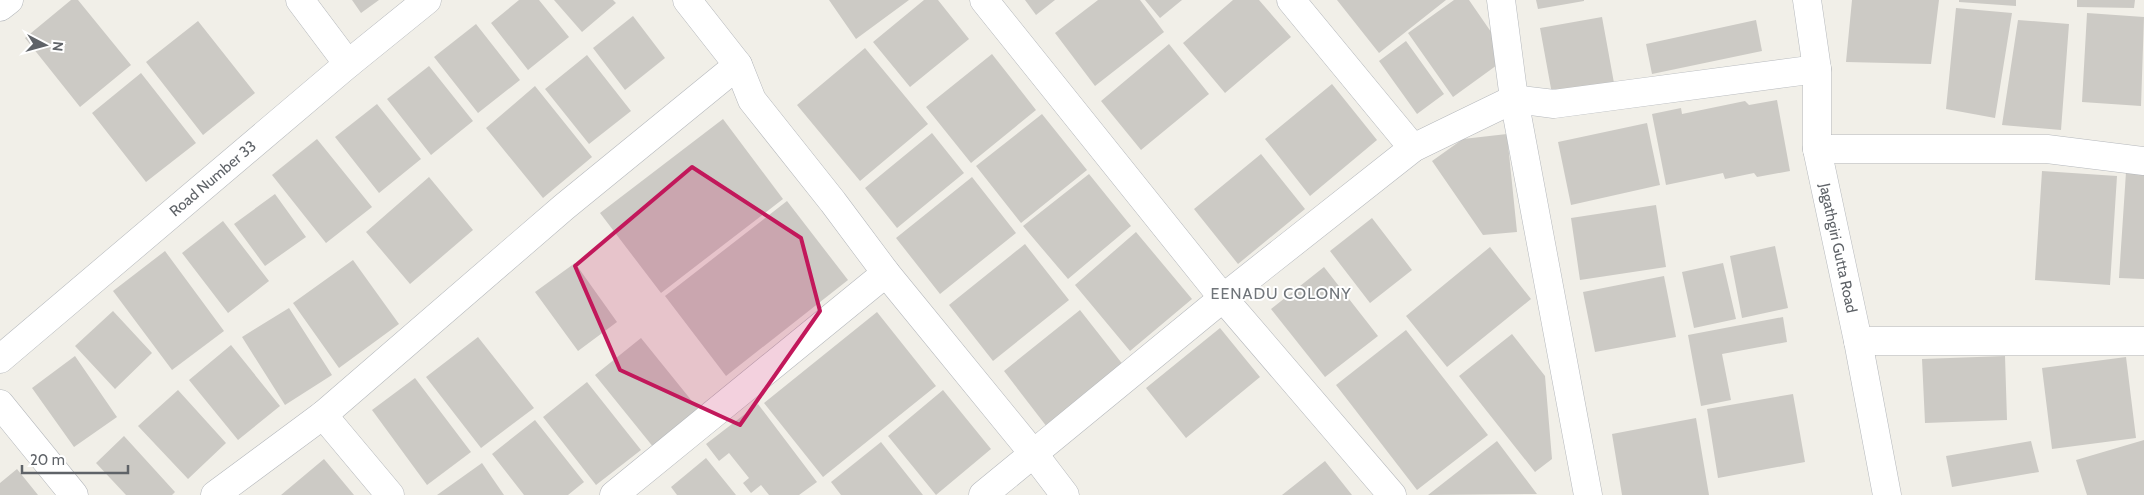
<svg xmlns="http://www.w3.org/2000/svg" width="2144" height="495" viewBox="0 0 2144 495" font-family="Cabin,sans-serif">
  <rect width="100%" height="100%" fill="#f1efe8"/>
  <!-- building -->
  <path fill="#cccac5" d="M 71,0 L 78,0 L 131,65 L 80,107 L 25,38 Z
    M 352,0 L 379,0 L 361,13 Z
    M 519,0 L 539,0 L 569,37 L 528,70 L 491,23 Z
    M 554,0 L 613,0 L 616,3 L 582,32 Z
    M 829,0 L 909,0 L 856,39 Z
    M 924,0 L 938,0 L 969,39 L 910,87 L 873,42 Z
    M 1025,0 L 1055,0 L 1036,15 Z
    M 1098,0 L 1140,0 L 1164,32 L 1095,86 L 1055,33 Z
    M 1145,0 L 1182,0 L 1160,18 Z
    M 1233,0 L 1259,0 L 1291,37 L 1225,93 L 1183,43 Z
    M 1337,0 L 1446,0 L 1379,53 Z
    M 1454,0 L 1469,0 L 1498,42 L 1504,60 L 1453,97 L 1408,33 Z
    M 1536,0 L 1584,0 L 1584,1 L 1538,9 Z
    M 1852,0 L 1939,0 L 1931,64 L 1846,62 Z
    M 1959,0 L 2016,0 L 2016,6 L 1959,2 Z
    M 2077,0 L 2135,0 L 2134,8 L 2077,7 Z
    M 1956,8 L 2012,13 L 1995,118 L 1946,109 Z
    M 2087,13 L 2144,17 L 2141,106 L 2082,102 Z
    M 633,16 L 665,58 L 625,90 L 593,48 Z
    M 1602,17 L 1614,83 L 1552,94 L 1540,28 Z
    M 1756,20 L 1762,51 L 1652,74 L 1646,44 Z
    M 2018,20 L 2069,24 L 2061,130 L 2002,125 Z
    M 198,21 L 255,93 L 203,135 L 146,62 Z
    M 476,24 L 520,80 L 478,113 L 434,57 Z
    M 1406,41 L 1444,94 L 1417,114 L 1379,61 Z
    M 1169,44 L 1209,94 L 1141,150 L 1101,101 Z
    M 865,48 L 928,124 L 860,181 L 797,105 Z
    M 992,54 L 1036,110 L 971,163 L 926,107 Z
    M 587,55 L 631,111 L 589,144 L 545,89 Z
    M 429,66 L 473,121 L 431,155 L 387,99 Z
    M 141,73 L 196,143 L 146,182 L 92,113 Z
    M 1332,84 L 1377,140 L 1310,196 L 1265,139 Z
    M 535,86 L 592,157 L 543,198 L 486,128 Z
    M 1777,100 L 1790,171 L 1757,177 L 1754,173 L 1725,179 L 1723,173 L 1666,185 L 1652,114 L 1681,108 L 1682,114 L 1745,101 L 1749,105 Z
    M 377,104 L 421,159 L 379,193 L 335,137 Z
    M 1042,114 L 1087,170 L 1021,223 L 976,166 Z
    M 723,119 L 783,199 L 661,293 L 600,213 Z
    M 1647,123 L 1660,185 L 1571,205 L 1558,142 Z
    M 932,133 L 964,173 L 897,228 L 865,188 Z
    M 1507,134 L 1517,232 L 1483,235 L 1432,161 L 1463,139 Z
    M 317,139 L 372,207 L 326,243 L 272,175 Z
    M 1261,154 L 1305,209 L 1238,264 L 1194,209 Z
    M 2042,171 L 2117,176 L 2110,285 L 2035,280 Z
    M 2126,172 L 2144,173 L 2144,279 L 2119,278 Z
    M 1089,174 L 1131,226 L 1068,279 L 1023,226 Z
    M 429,177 L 473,230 L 410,284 L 366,232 Z
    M 972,177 L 1016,233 L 940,294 L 896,238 Z
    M 275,194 L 306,237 L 265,266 L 234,224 Z
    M 787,201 L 848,280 L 726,376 L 665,296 Z
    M 1656,205 L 1666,267 L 1580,280 L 1571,218 Z
    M 1372,218 L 1412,270 L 1370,303 L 1330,251 Z
    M 223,221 L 269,281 L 228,313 L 182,253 Z
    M 1136,232 L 1192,299 L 1130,351 L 1075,285 Z
    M 1025,244 L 1069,300 L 993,361 L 949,305 Z
    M 1775,246 L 1788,308 L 1742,318 L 1730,256 Z
    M 1490,247 L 1531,299 L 1447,367 L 1406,316 Z
    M 165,251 L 224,331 L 172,370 L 113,291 Z
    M 353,260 L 399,324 L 339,368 L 293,303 Z
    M 575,263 L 617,322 L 578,351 L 535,292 Z
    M 1723,263 L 1736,319 L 1694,328 L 1682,272 Z
    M 1324,267 L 1378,336 L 1325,377 L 1271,309 Z
    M 1664,276 L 1676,337 L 1595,352 L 1583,292 Z
    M 289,308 L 332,375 L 285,405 L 242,337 Z
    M 1080,310 L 1124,366 L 1047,427 L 1004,371 Z
    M 113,311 L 152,353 L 115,389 L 75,346 Z
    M 877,312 L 936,386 L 823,477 L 764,403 Z
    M 1783,317 L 1787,342 L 1722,354 L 1731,400 L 1701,406 L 1688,335 Z
    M 1220,328 L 1260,377 L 1186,438 L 1146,388 Z
    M 1406,330 L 1488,435 L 1417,490 L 1336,385 Z
    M 1512,334 L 1545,376 L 1552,459 L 1535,472 L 1459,376 Z
    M 478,337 L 534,408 L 481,448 L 426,377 Z
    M 641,338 L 700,411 L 654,448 L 595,375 Z
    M 231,345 L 280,406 L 238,440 L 189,380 Z
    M 75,356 L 117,417 L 74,447 L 32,388 Z
    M 2005,356 L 2007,420 L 1925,423 L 1922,359 Z
    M 2126,357 L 2136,438 L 2052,449 L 2042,368 Z
    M 415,378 L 471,452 L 427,485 L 372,410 Z
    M 587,382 L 641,450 L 596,485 L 543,417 Z
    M 178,390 L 226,443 L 188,479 L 138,426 Z
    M 943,390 L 991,449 L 936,495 L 888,436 Z
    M 1793,394 L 1805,462 L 1718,478 L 1707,409 Z
    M 758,404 L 817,482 L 799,495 L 769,495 L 761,485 L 751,493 L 743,483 L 749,478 L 729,453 L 719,461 L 706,444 Z
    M 1696,418 L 1709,495 L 1622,495 L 1612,434 Z
    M 535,420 L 584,482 L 568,495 L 524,495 L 492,454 Z
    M 124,436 L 175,492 L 172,495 L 126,495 L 96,463 Z
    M 2144,440 L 2144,495 L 2087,495 L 2076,460 Z
    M 1497,441 L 1537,494 L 1428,495 Z
    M 2031,441 L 2039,472 L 1952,487 L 1946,456 Z
    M 881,442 L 923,495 L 841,495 L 831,482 Z
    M 706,458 L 736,495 L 677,495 L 671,487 Z
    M 324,459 L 354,495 L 281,495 Z
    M 1325,461 L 1352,495 L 1282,495 Z
    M 482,463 L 504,495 L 437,495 Z
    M 17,469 L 38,495 L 0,495 L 0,483 Z"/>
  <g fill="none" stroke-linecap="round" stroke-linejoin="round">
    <!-- minor casing -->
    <g stroke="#b5b8bc" stroke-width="29">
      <g id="minor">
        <path d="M 300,0 L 348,64"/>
        <path d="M 687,0 L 738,65 L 752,100 L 833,202 L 886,273 L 1033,453 L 1065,495"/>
        <path d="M 984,0 L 1223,298 L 1392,495"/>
        <path d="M 1291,0 L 1413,148"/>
        <path d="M 1501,0 L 1514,99 L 1588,495"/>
        <path d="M 0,7 L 9,0"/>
        <path d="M 1817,149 L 2047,149 L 2144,161"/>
        <path d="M 1858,341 L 2144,341"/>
        <path id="s1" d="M 0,359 L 348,64 L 427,0"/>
        <path d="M 0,404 L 74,495"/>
        <path d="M 323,415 L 390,495"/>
        <path d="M 215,495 L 323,415 L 564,207 L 738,65"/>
        <path d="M 614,495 L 886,273"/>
        <path d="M 983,495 L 1223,298 L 1413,148 L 1514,99 L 1554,104 L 1817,69"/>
      </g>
    </g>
    <!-- tertiary casing -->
    <g stroke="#b5b8bc" stroke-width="29">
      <g id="tertiary">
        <path id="s2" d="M 1807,0 L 1817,69 L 1817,149 L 1858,341 L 1887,495"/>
      </g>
    </g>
    <!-- minor -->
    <use href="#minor" stroke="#fff" stroke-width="28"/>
    <!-- tertiary -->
    <use href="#tertiary" stroke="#fff" stroke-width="28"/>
  </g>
  <!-- marked area -->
  <path fill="#c2185b" fill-opacity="0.2" stroke="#c2185b" stroke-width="4" stroke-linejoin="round" d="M 692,167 L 801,238 L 820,311 L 740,425 L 620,370 L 575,266 Z"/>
  <g text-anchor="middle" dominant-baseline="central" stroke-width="4" stroke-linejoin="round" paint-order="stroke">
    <!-- street labels -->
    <g font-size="15" fill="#5f6368" stroke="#fff">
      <text stroke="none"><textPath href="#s1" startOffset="279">Road Number 33</textPath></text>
      <text stroke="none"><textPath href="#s2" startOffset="251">Jagathgiri Gutta Road</textPath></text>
    </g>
    <!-- neighbourhood labels -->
    <g font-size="16" letter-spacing="1" fill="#70757a" stroke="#fff">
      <text x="1281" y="293">EENADU COLONY</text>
    </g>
  </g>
  <!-- north arrow -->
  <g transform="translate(45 45) rotate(96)" stroke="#ffffff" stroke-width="4" paint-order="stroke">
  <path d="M0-4L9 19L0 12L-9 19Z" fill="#5f6368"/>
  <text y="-8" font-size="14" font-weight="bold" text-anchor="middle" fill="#5f6368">N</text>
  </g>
  <!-- scale -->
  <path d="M22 465v8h106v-8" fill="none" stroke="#5f6368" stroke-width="2.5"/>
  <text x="30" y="465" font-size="15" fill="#5f6368" stroke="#ffffff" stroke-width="4" paint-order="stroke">20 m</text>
</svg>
